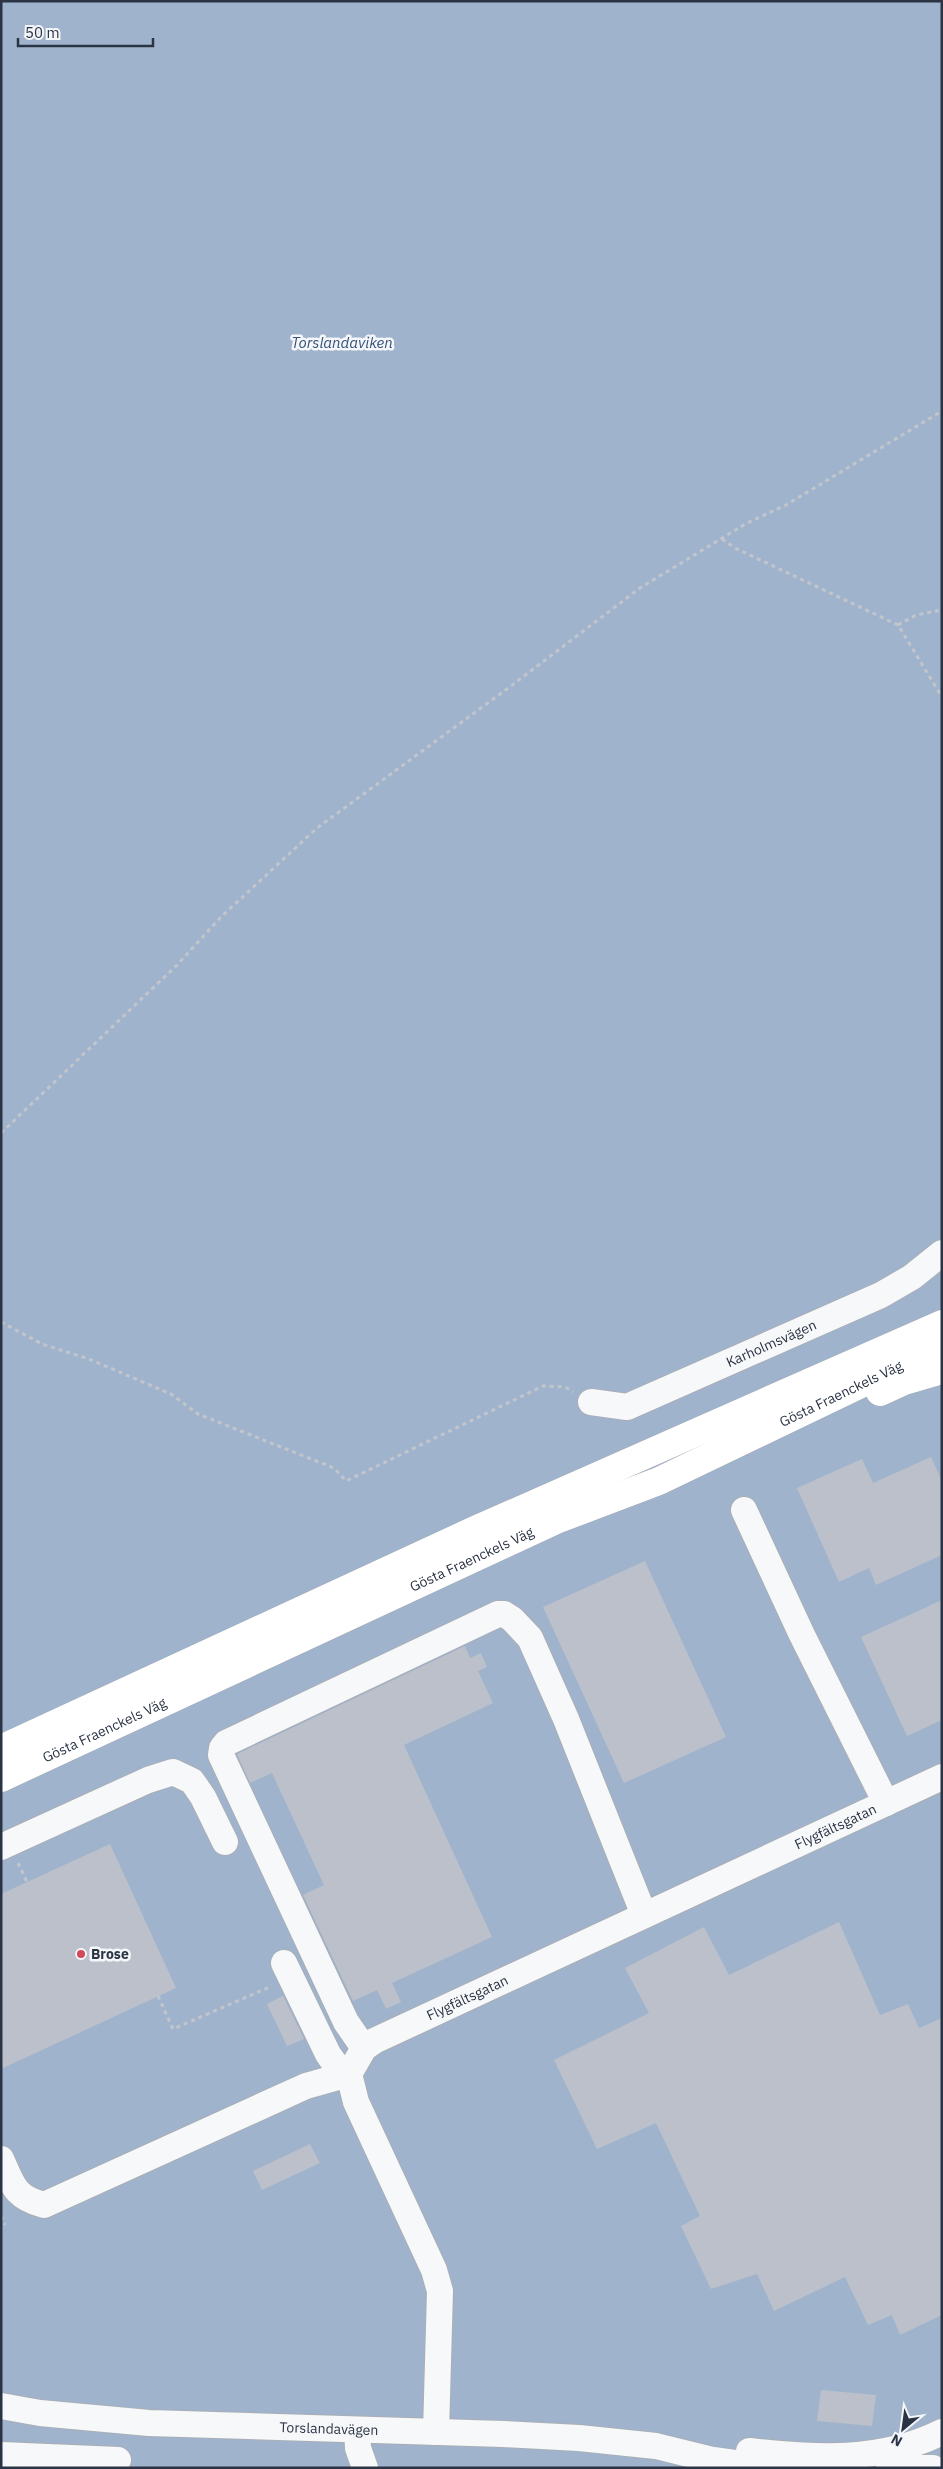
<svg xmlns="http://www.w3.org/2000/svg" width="943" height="2469" viewBox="0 0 943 2469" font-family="'IBM Plex Sans',sans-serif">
  <rect width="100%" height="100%" fill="#e4e7ec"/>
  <!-- water -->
  <path fill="#9fb4cc" d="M 1,1 L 942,1 L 942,2468 L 1,2468 Z"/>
  <!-- building -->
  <path fill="#bbc0ca" d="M 931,1457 L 942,1481 L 942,1555 L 876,1585 L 869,1568 L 839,1582 L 797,1488 L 862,1459 L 873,1483 Z
    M 645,1561 L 726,1737 L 624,1783 L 543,1607 Z
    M 942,1600 L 942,1720 L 907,1736 L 861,1637 Z
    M 465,1646 L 470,1658 L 481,1653 L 487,1667 L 478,1671 L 493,1703 L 404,1745 L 492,1937 L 392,1983 L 401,2002 L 386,2009 L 377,1990 L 353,2001 L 303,1895 L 324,1885 L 272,1773 L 250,1783 L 237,1754 Z
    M 110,1844 L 176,1988 L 1,2069 L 1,1894 Z
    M 839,1922 L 880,2015 L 908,2004 L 919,2028 L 942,2018 L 942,2315 L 900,2335 L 892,2315 L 868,2325 L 845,2277 L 774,2311 L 757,2274 L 711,2289 L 681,2226 L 700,2216 L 656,2123 L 597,2149 L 554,2060 L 649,2013 L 625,1968 L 704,1927 L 729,1975 Z
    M 283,1996 L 304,2039 L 287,2046 L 267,2004 Z
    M 310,2144 L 320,2163 L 262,2190 L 253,2171 Z
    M 821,2390 L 876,2395 L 872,2426 L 817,2421 Z"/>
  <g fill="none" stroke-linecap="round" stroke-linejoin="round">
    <!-- minor casing -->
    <g stroke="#a9aeb7" stroke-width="28">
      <g id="minor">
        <path id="s1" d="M 591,1402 L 627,1407 L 881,1295 L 912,1277 L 942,1253"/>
        <path d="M 744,1510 L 802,1635 L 886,1803"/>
        <path d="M 1,1847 L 148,1780 L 173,1772 L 192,1781 L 203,1797 L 225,1842"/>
        <path d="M 284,1963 L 328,2054 L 335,2064 L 349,2074"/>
        <path d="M 364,2048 L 346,2022 L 221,1755 L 222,1748 L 226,1743 L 498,1614 L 504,1614 L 512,1619 L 530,1638 L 566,1719 L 644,1915"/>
        <path d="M 1,2159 C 13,2185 14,2197 44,2205 L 306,2086 L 349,2074"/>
        <path id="s2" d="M 1,2406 L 40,2413 L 149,2423 L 503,2434 L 579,2438 L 656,2446 L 713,2460 L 772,2468"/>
        <path d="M 357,2430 L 358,2448 L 365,2468"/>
        <path id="s3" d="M 436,2432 L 440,2291 L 434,2270 L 356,2102 L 349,2074 L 364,2048 L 374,2041 L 942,1777"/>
        <path d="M 749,2451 C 815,2458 880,2463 942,2432"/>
        <path d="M 1,2455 L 118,2460"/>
        <path d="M 889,2468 L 933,2468"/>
      </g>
    </g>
    <!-- major casing -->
    <g stroke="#a3abb8" stroke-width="29">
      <g id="major">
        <path d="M 880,1392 L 904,1381 L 942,1370"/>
        <path d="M 1,1749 L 475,1530 L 942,1324"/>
        <path id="s4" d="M 1,1778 L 556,1520 L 659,1481 L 942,1345"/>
      </g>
    </g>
    <!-- path -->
    <path stroke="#c2c5cb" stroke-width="3" stroke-dasharray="4 4" stroke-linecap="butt" d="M 722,539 L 735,548 L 898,625 L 942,697
      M 898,625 L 916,615 L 942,610
      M 1,1133 L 176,966 L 221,917 L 317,828 L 507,689 L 640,588 L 747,523 L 786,505 L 942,411
      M 1,1322 L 42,1344 L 89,1359 L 171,1394 L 198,1414 L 334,1468 L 346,1481 L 543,1386 L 565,1387 L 573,1392
      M 18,1863 L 27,1882
      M 158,1996 L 173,2029 L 272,1986
      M 1,2216 L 5,2225"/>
    <!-- minor -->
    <use href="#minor" stroke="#f7f8fa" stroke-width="26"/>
    <!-- major -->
    <use href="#major" stroke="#fff" stroke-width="28"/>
  </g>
  <!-- markers -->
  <circle fill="#d1495b" stroke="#f4f6f9" stroke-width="2" cx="81" cy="1954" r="5"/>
  <g text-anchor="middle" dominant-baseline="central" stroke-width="5" stroke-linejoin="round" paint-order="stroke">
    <!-- street labels -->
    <g font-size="14" fill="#2b3445" stroke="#f4f6f9">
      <text stroke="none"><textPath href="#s1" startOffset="194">Karholmsvägen</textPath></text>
      <text stroke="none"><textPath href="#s4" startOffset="924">Gösta Fraenckels Väg</textPath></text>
      <text stroke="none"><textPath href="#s4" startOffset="519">Gösta Fraenckels Väg</textPath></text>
      <text stroke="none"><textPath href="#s4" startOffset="114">Gösta Fraenckels Väg</textPath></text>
      <text stroke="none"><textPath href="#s3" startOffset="928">Flygfältsgatan</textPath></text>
      <text stroke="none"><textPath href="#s3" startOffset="522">Flygfältsgatan</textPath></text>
      <text stroke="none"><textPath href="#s2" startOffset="329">Torslandavägen</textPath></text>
    </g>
    <!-- poi labels -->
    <g font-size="14" font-weight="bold" fill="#2b3445" stroke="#f4f6f9" text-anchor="start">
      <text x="91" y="1954">Brose</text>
    </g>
    <!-- water labels -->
    <g font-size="15" font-style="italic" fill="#34527a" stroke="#f4f6f9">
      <text x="342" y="342">Torslandaviken</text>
    </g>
  </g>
  <!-- border -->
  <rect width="943" height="2469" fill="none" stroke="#2b3445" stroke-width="5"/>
  <!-- north arrow -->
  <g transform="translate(903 2429) rotate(209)" stroke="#f4f6f9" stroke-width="4" paint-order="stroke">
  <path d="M0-4L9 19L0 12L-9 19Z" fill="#2b3445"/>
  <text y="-8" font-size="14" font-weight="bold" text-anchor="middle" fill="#2b3445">N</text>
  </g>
  <!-- scale -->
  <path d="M18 38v8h135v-8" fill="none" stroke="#2b3445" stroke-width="2.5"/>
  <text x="25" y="38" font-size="15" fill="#2b3445" stroke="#f4f6f9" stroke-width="4" paint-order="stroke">50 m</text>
</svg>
